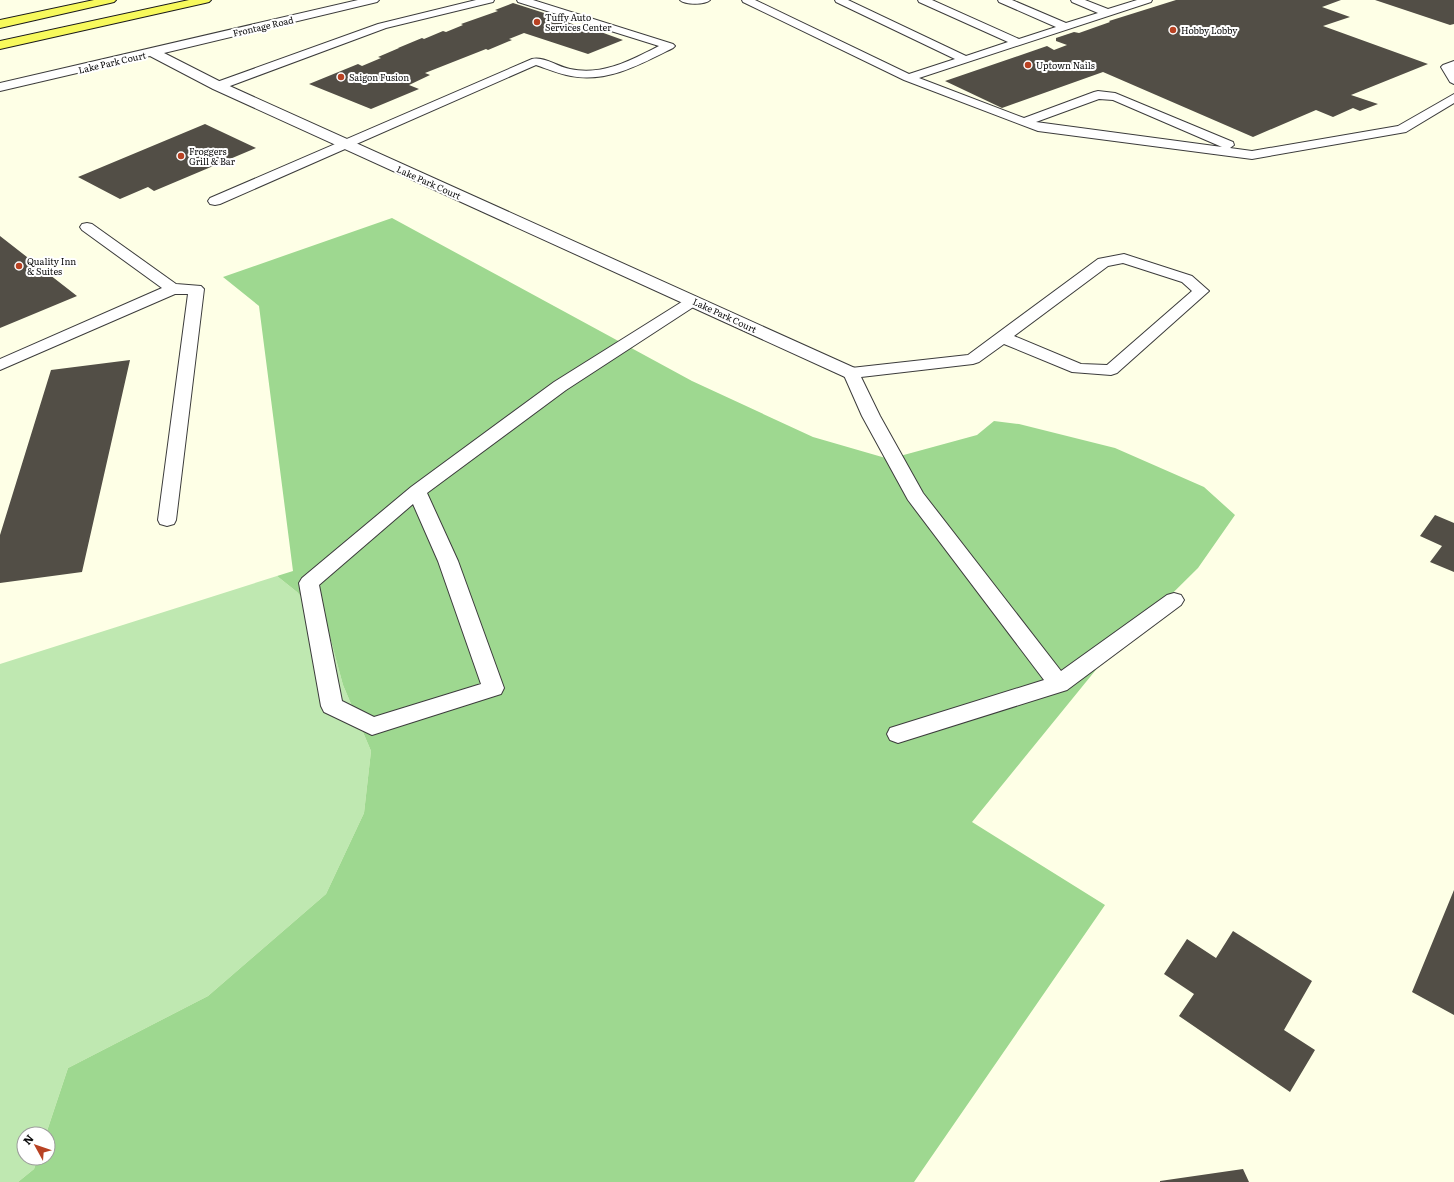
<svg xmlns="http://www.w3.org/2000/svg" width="1454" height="1182" viewBox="0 0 1454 1182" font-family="Literata,serif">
  <rect width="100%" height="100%" fill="#feffe6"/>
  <!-- green -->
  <path fill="#bfe8b1" d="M 277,576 L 297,592 L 327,626 L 343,685 L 371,751 L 364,813 L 326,894 L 208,996 L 68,1068 L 46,1134 L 24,1134 L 24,1158 L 38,1158 L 34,1169 L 18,1182 L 0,1182 L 0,664 Z"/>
  <!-- forest -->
  <path fill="#9ed890" d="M 392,218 L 692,381 L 813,437 L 889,459 L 977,435 L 994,421 L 1019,424 L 1115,448 L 1204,487 L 1235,515 L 1198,568 L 1099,666 L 972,822 L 1105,905 L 914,1182 L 18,1182 L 34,1169 L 38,1158 L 48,1158 L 48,1134 L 46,1134 L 68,1068 L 208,996 L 326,894 L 364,813 L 371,751 L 343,685 L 327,626 L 297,592 L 277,576 L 293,571 L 259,306 L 223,277 Z"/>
  <!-- building -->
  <path fill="#524e46" d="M 1176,0 L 1341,0 L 1322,7 L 1350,17 L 1323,26 L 1428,64 L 1351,95 L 1378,104 L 1360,111 L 1353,108 L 1333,117 L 1316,110 L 1253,137 L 1103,72 L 1002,108 L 945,81 L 1047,46 L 1054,50 L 1067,45 L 1056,41 L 1056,38 L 1074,32 L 1079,33 L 1110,22 L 1109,21 Z
    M 1375,0 L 1454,0 L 1454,24 L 1450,25 Z
    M 513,3 L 566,20 L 564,21 L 581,27 L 584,26 L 623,40 L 588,54 L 524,33 L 509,39 L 512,40 L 488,50 L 486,49 L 425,73 L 430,75 L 409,85 L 419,89 L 371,109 L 309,84 L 358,64 L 362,66 L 381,58 L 378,57 L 399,48 L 398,48 L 422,38 L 424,39 L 443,31 L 446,32 L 463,25 L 461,24 L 498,11 L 495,10 Z
    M 205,124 L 256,148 L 154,191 L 148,187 L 120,199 L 78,177 Z
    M 0,236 L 77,296 L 0,328 Z
    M 130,360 L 82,572 L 0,583 L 0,535 L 51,370 Z
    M 1435,515 L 1454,523 L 1454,572 L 1430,562 L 1442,546 L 1420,536 Z
    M 1454,890 L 1454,1015 L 1412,992 Z
    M 1233,931 L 1312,981 L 1284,1030 L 1315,1050 L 1290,1092 L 1179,1016 L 1194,994 L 1164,974 L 1187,939 L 1216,958 Z
    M 1243,1169 L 1249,1182 L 1160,1182 L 1160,1181 Z"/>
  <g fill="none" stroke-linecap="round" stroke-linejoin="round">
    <!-- lane casing -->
    <g stroke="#3c3c3c" stroke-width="2">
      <path id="lane" d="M 476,0 L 494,0 L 493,2 L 386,28 L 222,89 L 214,89 L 212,86 L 214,83 L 378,24 Z
        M 517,0 L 533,0 L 673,44 L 675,46 L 673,48 C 641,64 608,83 571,76 C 559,74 548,69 536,65 L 220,204 L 215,205 L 210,204 L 208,201 L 210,198 L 532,59 C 544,56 558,67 570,69 C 603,76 631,60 659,46 L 518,2 Z
        M 680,0 L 710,0 C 705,5 685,5 680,0 Z
        M 742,0 L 755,0 L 909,74 L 955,59 L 836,2 L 835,0 L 848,0 L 966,56 L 1008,42 L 919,2 L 918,0 L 932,0 L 1019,39 L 1056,27 L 999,2 L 998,0 L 1012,0 L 1066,23 L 1098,13 L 1072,2 L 1071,0 L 1085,0 L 1108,9 L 1137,0 L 1152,0 L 1151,2 L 919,78 L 1024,118 L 1094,92 L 1098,91 L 1115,93 L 1233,142 L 1234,145 L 1230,148 L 1252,151 L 1398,126 L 1454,94 L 1454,103 L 1406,132 L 1252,159 L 1038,131 L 904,80 L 743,2 ZM 1099,99 L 1113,100 L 1222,147 L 1036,122 Z
        M 1454,61 L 1454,84 L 1450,82 L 1441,67 L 1443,65 Z
        M 87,223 L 92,224 L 176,284 L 201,286 L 204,289 L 176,520 L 174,524 L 167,526 L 160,524 L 158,520 L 188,294 L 175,294 L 0,370 L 0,359 L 162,288 L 82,230 L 80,227 L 82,224 Z
        M 1124,254 L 1192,276 L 1209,291 L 1117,373 L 1111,375 L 1072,372 L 1004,344 L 979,362 L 973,364 L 861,377 L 880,416 L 923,493 L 1061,671 L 1167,595 L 1174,593 L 1181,595 L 1184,600 L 1181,605 L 1067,690 L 898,743 L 890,740 L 887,734 L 890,728 L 1044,680 L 908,500 L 862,416 L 843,373 L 845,370 L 851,368 L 968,355 L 1098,259 ZM 1123,263 L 1182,282 L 1192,291 L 1107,365 L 1081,364 L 1014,336 L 1108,266 Z
        M 693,296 L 698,298 L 701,301 L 698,304 L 566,390 L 427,493 L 458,561 L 504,688 L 501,694 L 372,735 L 324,712 L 321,706 L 299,583 L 302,578 L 411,487 L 554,382 L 688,298 ZM 413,504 L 438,561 L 481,684 L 374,717 L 342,701 L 319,585 Z"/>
    </g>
    <!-- street casing -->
    <g stroke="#3c3c3c" stroke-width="2">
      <path id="street" d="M 358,0 L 379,0 L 377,2 L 373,3 L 164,53 L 223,83 L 857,369 L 860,373 L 857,377 L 851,378 L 845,377 L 213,89 L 150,56 L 0,91 L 0,83 Z"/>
    </g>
    <!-- primary casing -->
    <g stroke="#1a1a1a" stroke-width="2">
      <path id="primary" d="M 94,0 L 116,0 L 114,2 L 110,3 L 0,28 L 0,20 Z
        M 189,0 L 211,0 L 209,2 L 205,3 L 0,49 L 0,41 Z"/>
    </g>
    <!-- lane -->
    <use href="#lane" fill="#fff" fill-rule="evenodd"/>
    <!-- street -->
    <use href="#street" fill="#fff" fill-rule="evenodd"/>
    <!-- primary -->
    <use href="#primary" fill="#f7f95c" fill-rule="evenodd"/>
  </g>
  <!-- markers -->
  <g fill="#b84223" stroke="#fff" stroke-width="1.5">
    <circle cx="537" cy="22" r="4"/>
    <circle cx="1173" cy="30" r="4"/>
    <circle cx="1028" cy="65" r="4"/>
    <circle cx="341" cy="77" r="4"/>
    <circle cx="181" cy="156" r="4"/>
    <circle cx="19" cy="266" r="4"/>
  </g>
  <g text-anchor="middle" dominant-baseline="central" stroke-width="4" stroke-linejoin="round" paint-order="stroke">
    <!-- far-poi labels -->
    <g font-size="9" fill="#090909" stroke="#fff" text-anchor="start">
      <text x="545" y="17">Tuffy Auto<tspan x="545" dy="10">Services Center</tspan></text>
      <text x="1181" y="30">Hobby Lobby</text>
      <text x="1036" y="65">Uptown Nails</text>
      <text x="349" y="77">Saigon Fusion</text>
      <text x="189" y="151">Froggers<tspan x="189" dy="10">Grill &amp; Bar</tspan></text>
      <text x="27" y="261">Quality Inn<tspan x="27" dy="10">&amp; Suites</tspan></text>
    </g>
    <!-- far-street labels -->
    <g font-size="9" fill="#090909" stroke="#fff">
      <text transform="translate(263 26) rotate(-13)">Frontage Road</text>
      <text transform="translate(112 62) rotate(-13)">Lake Park Court</text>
      <text transform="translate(429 182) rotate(24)">Lake Park Court</text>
      <text transform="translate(725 315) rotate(25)">Lake Park Court</text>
    </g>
  </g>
  <!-- north arrow -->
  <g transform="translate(36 1146) rotate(310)"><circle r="19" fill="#ffffff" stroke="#9d9d9d"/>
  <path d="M0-3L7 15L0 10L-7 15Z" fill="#b84223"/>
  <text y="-6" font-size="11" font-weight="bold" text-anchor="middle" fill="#090909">N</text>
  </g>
</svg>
